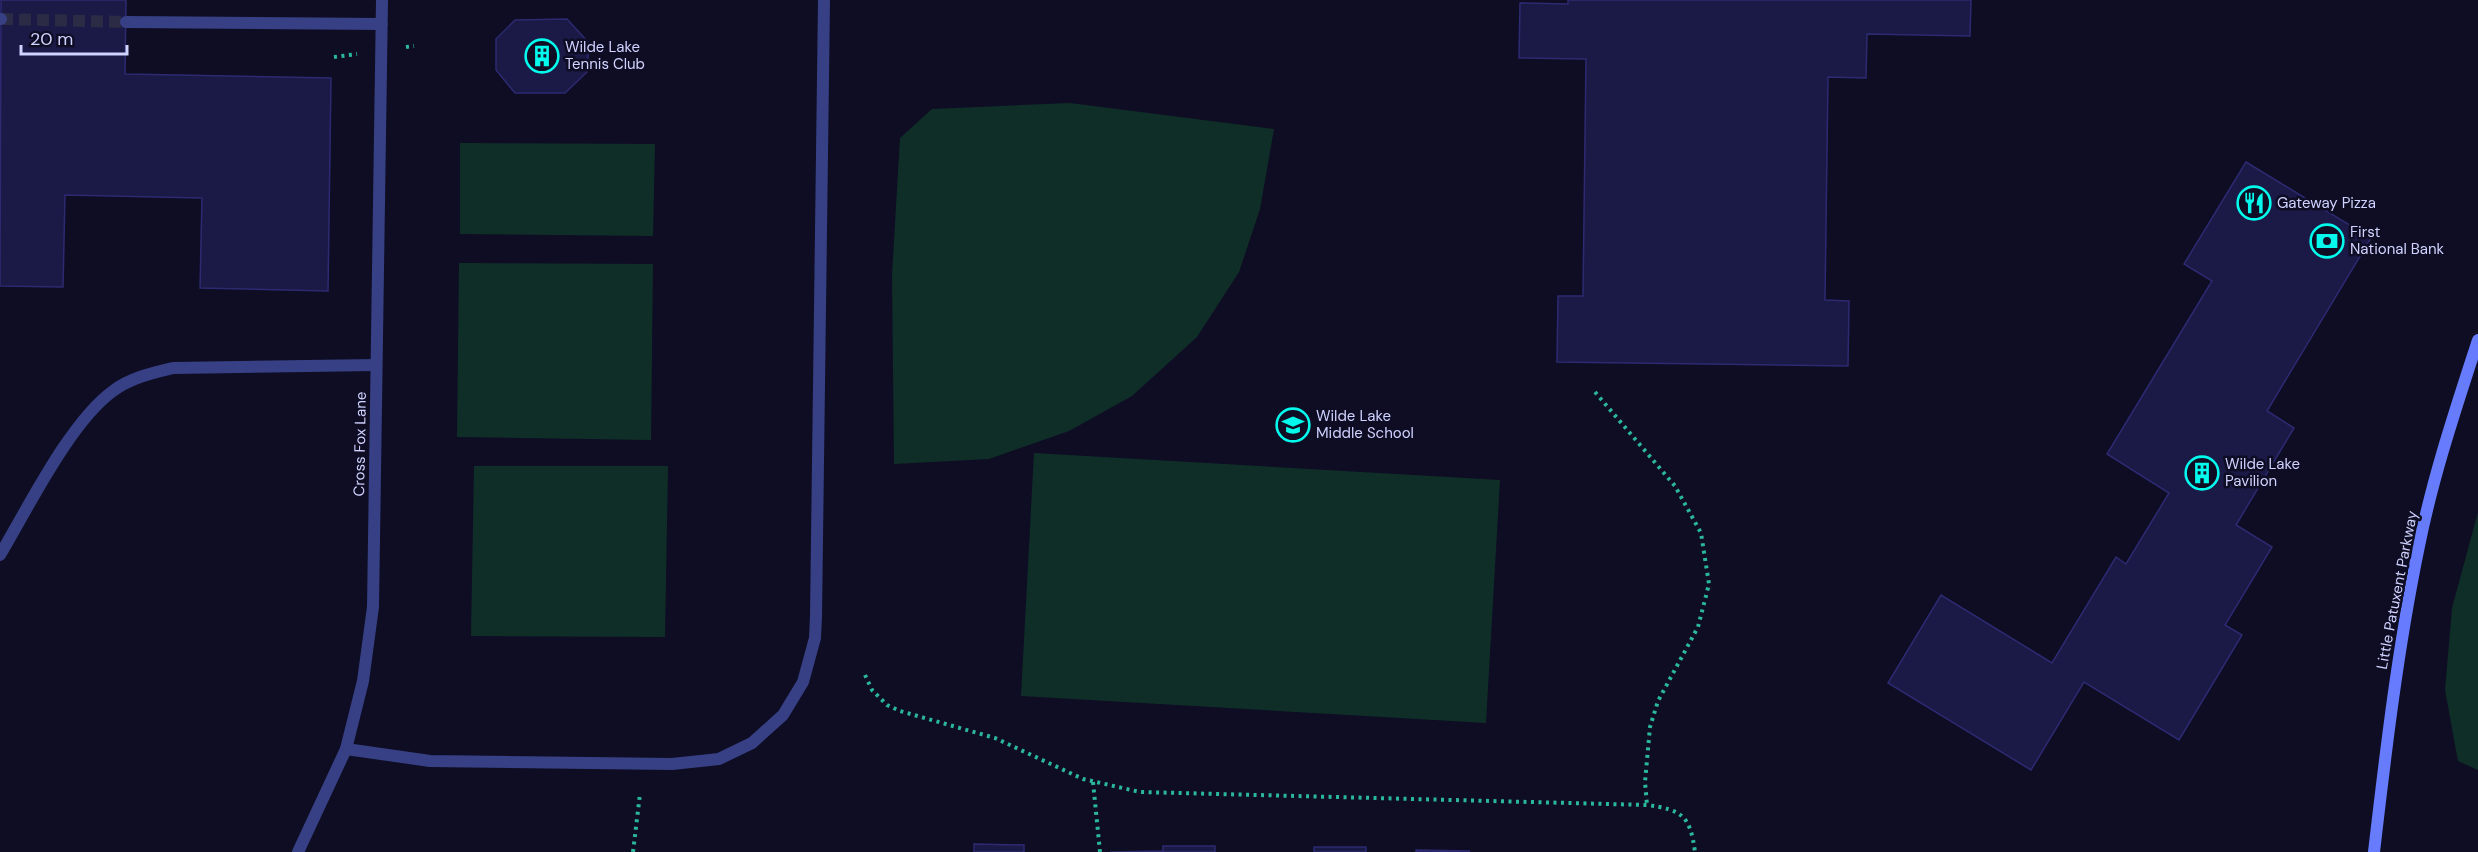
<svg xmlns="http://www.w3.org/2000/svg" width="2478" height="852" viewBox="0 0 2478 852" font-family="'DM Sans',sans-serif">
  <rect width="100%" height="100%" fill="#0e0d24"/>
  <!-- green -->
  <path fill="#102e28" d="M 1070,103 L 1274,129 L 1260,209 L 1239,272 L 1197,337 L 1132,396 L 1069,431 L 989,459 L 894,464 L 892,275 L 900,138 L 932,109 Z
    M 460,143 L 655,144 L 653,236 L 460,234 Z
    M 459,263 L 653,264 L 651,440 L 457,437 Z
    M 1034,453 L 1500,480 L 1486,723 L 1021,696 Z
    M 474,466 L 668,466 L 665,637 L 471,636 Z
    M 2478,512 L 2478,770 L 2458,761 L 2445,690 L 2452,608 Z"/>
  <!-- building -->
  <path fill="#1b1945" stroke="#2d2a72" stroke-width="1.5" d="M 1,0 L 126,0 L 125,74 L 331,78 L 328,291 L 200,288 L 202,198 L 65,195 L 63,287 L 0,286 Z
    M 1568,0 L 1971,0 L 1970,36 L 1867,34 L 1866,78 L 1828,77 L 1825,300 L 1849,301 L 1848,366 L 1557,362 L 1558,296 L 1583,296 L 1586,59 L 1519,58 L 1520,3 L 1568,4 Z
    M 567,19 L 589,43 L 587,72 L 565,93 L 515,93 L 496,70 L 496,39 L 515,20 Z
    M 2246,162 L 2371,238 L 2267,411 L 2294,428 L 2236,525 L 2272,547 L 2225,625 L 2242,635 L 2179,740 L 2084,682 L 2031,770 L 1888,683 L 1941,595 L 2052,663 L 2116,557 L 2126,564 L 2169,493 L 2107,454 L 2212,281 L 2184,264 Z
    M 974,844 L 1024,845 L 1024,852 L 974,852 Z
    M 1163,846 L 1215,846 L 1215,852 L 1110,852 L 1163,851 Z
    M 1314,847 L 1366,847 L 1366,852 L 1314,852 Z
    M 1416,850 L 1470,851 L 1416,852 Z"/>
  <g fill="none" stroke-linecap="round" stroke-linejoin="round">
    <!-- street-tunnel -->
    <path stroke="#2b2b45" stroke-width="12" stroke-dasharray="12 6" stroke-linecap="butt" d="M 1,19 L 126,22"/>
    <!-- path -->
    <path stroke="#2bb89a" stroke-width="4" stroke-dasharray="3 4.5" stroke-linecap="butt" d="M 406,47 L 414,46
      M 334,57 L 357,54
      M 1595,392 L 1675,486 L 1701,533 L 1709,584 L 1698,627 L 1658,701 L 1650,727 L 1645,782 L 1647,805
      M 865,675 L 872,690 L 887,705 L 900,711 L 995,738 L 1083,779 L 1140,792 L 1647,805 C 1683,810 1690,816 1695,852
      M 1093,782 L 1100,852
      M 633,852 L 640,794"/>
    <!-- lane -->
    <path stroke="#374084" stroke-width="12" d="M 0,555 C 28,508 70,422 113,391 C 130,378 152,373 173,368 L 376,365
      M 346,749 L 430,761 L 672,764 L 719,759 L 752,743 L 783,715 L 803,682 L 815,638 L 816,616 L 824,0"/>
    <!-- street -->
    <path stroke="#374084" stroke-width="12" d="M 0,19 L 1,19
      M 126,22 L 382,24
      M 298,852 L 346,749 L 363,681 L 373,607 L 382,0"/>
    <!-- secondary -->
    <path stroke="#677bff" stroke-width="12" d="M 2374,852 C 2386,749 2398,647 2419,546 C 2433,476 2456,408 2478,340"/>
  </g>
  <!-- icons -->
  <defs>
    <g id="building-ring" transform="scale(1.725)"><circle r="9.5" fill="#0e0d24" stroke="#00fbed" stroke-width="1.5"/><path d="M-4-6H4V6H1V3H-1V6H-4ZM-2.5-4.3h1.7v1.8h-1.7ZM.8-4.3h1.7v1.8H.8ZM-2.5-1h1.7V.8h-1.7ZM.8-1h1.7V.8H.8Z" fill="#00fbed"/></g>
    <g id="restaurant-ring" transform="scale(1.725)"><circle r="9.5" fill="#0e0d24" stroke="#00fbed" stroke-width="1.5"/><path d="M-5-6h1v4h1v-4h1v4h1v-4h1v5L-1.5 .5V6h-2V.5L-5-1ZM5-6V6H3V1.5H1.5Q1.5-4 5-6Z" fill="#00fbed"/></g>
    <g id="bank-ring" transform="scale(1.725)"><circle r="9.5" fill="#0e0d24" stroke="#00fbed" stroke-width="1.5"/><path d="M-6-4H6V4H-6ZM0-2.3a2.3 2.3 0 1 0 0 4.6a2.3 2.3 0 1 0 0-4.6Z" fill="#00fbed"/></g>
    <g id="school-ring" transform="scale(1.725)"><circle r="9.5" fill="#0e0d24" stroke="#00fbed" stroke-width="1.5"/><path d="M0-5L7-2L0 1L-7-2ZM-4 1L0 2.5L4 1V4Q0 6-4 4Z" fill="#00fbed"/></g>
  </defs>
  <g fill-rule="evenodd">
    <use href="#building-ring" x="542" y="56"/>
    <use href="#restaurant-ring" x="2254" y="203"/>
    <use href="#bank-ring" x="2327" y="241"/>
    <use href="#school-ring" x="1293" y="425"/>
    <use href="#building-ring" x="2202" y="473"/>
  </g>
  <g text-anchor="middle" dominant-baseline="central" stroke-width="5" stroke-linejoin="round" paint-order="stroke">
    <!-- poi labels -->
    <g font-size="15" fill="#d0d2ff" stroke="#0e0d24" text-anchor="start">
      <text x="565" y="47">Wilde Lake<tspan x="565" dy="17">Tennis Club</tspan></text>
      <text x="2277" y="203">Gateway Pizza</text>
      <text x="2350" y="232">First<tspan x="2350" dy="17">National Bank</tspan></text>
      <text x="1316" y="416">Wilde Lake<tspan x="1316" dy="17">Middle School</tspan></text>
      <text x="2225" y="464">Wilde Lake<tspan x="2225" dy="17">Pavilion</tspan></text>
    </g>
    <!-- street labels -->
    <g font-size="15" fill="#d0d2ff" stroke="#0e0d24">
      <text transform="translate(360 444) rotate(-89)">Cross Fox Lane</text>
      <text transform="translate(2397 590) rotate(-79)">Little Patuxent Parkway</text>
    </g>
  </g>
  <!-- scale -->
  <path d="M21 45v9h106v-9" fill="none" stroke="#d0d2ff" stroke-width="3"/>
  <text x="30" y="45" font-size="18" fill="#d0d2ff" stroke="#0e0d24" stroke-width="4.5" paint-order="stroke">20 m</text>
</svg>
